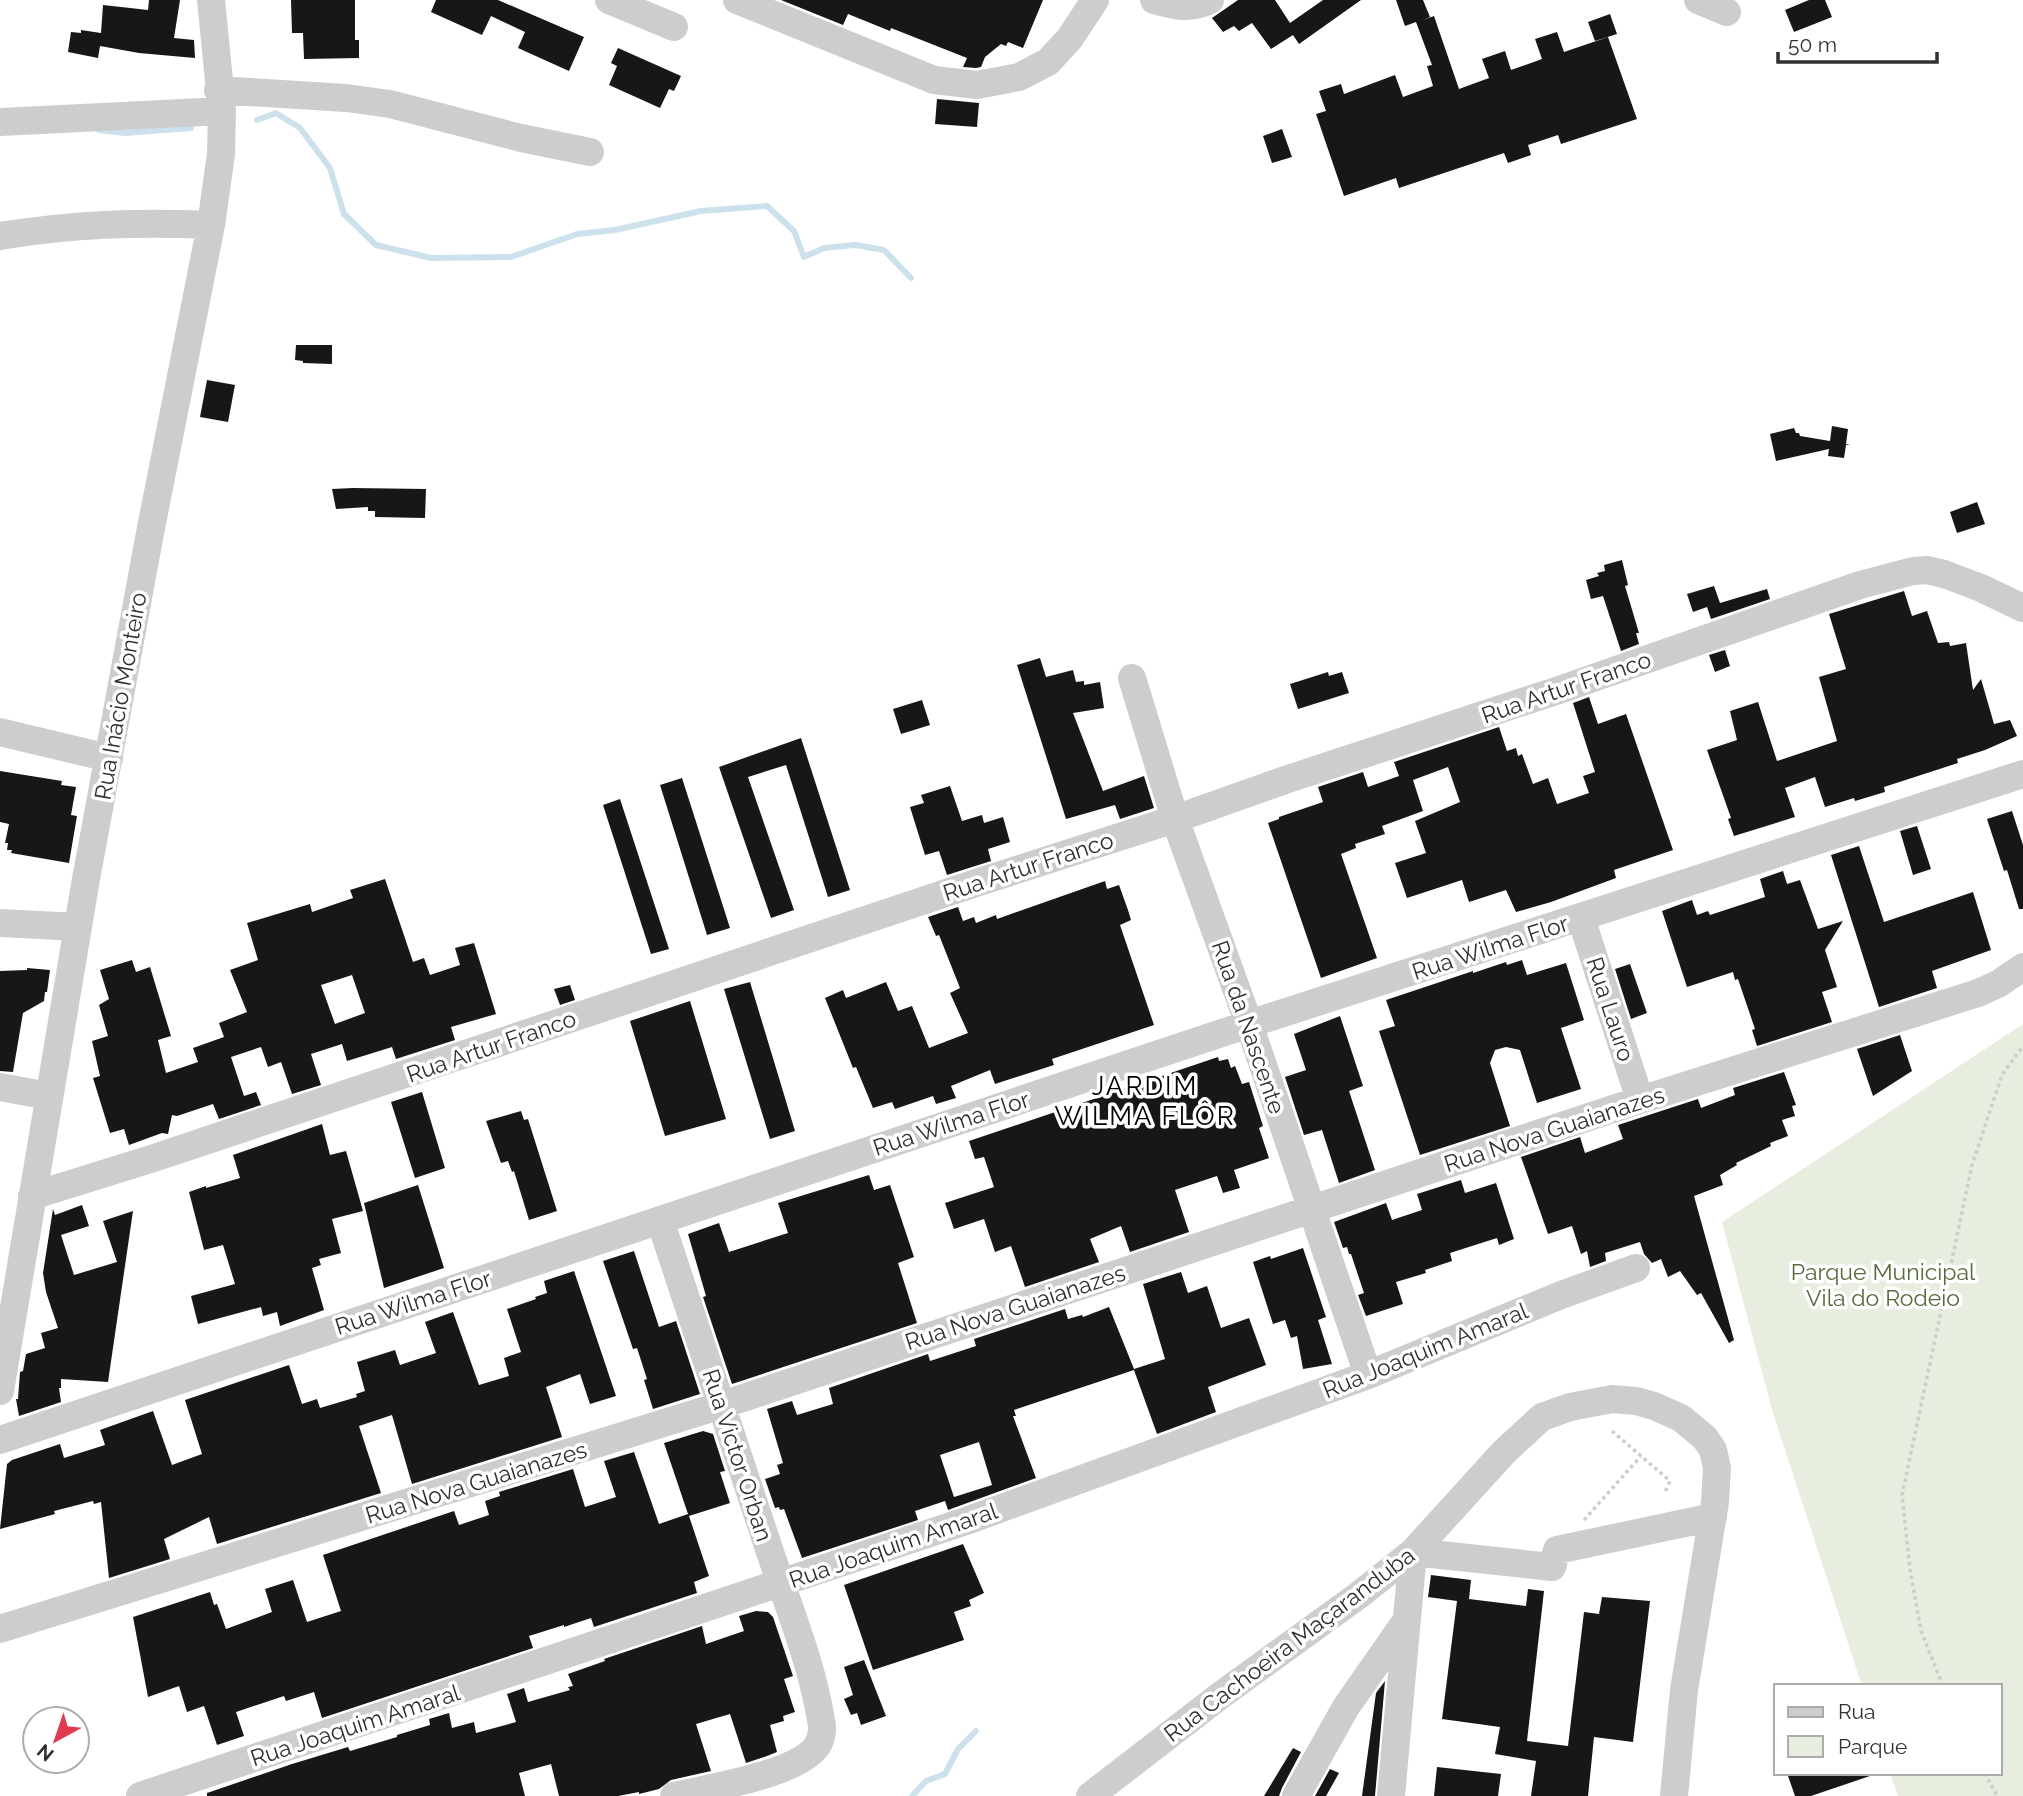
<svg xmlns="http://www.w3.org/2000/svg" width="2023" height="1796" viewBox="0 0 2023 1796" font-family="Raleway,sans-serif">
  <rect width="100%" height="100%" fill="#fff"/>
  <!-- green -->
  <path fill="#e7eddf" d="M 2023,1024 L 2023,1796 L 1898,1796 L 1890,1773 L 2000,1773 L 2000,1686 L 1862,1686 L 1773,1413 L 1722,1222 Z"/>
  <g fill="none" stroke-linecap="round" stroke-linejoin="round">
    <!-- stream -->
    <path stroke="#cce1ec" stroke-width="6" d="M 257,120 L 276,113 L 300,128 L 330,168 L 344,214 L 376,245 L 431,258 L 511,257 L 577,234 L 615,230 L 701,211 L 767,206 L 794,231 L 804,257 L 824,248 L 855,245 L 884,250 L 911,278
      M 99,130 L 125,133 L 191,128
      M 912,1796 L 926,1781 L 945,1774 L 958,1749 L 976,1731"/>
  </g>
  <!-- building -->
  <path fill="#171717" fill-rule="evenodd" d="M 149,0 L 180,0 L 174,38 L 194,40 L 195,58 L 139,53 L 100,46 L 98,58 L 68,52 L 71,32 L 81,33 L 81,30 L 101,33 L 103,5 L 148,10 Z
    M 291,0 L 355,0 L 355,40 L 359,40 L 359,58 L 304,59 L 303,33 L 292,33 Z
    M 436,0 L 498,0 L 584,37 L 569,71 L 518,48 L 525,32 L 491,16 L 482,35 L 431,12 Z
    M 781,0 L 1043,0 L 1023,48 L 1008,42 L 1006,46 L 1001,44 L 985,57 L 981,67 L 976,68 L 963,67 L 967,58 L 891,28 L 890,31 L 848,14 L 843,25 Z
    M 1238,0 L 1275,0 L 1290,23 L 1323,0 L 1361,0 L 1299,44 L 1293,35 L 1271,49 L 1252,23 L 1239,31 L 1234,26 L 1223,32 L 1212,18 Z
    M 1396,0 L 1423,0 L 1430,17 L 1423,20 L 1434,16 L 1459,89 L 1489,78 L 1482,59 L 1505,51 L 1511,70 L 1542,59 L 1535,39 L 1557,32 L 1564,52 L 1608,37 L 1637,119 L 1561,144 L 1558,135 L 1528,145 L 1531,155 L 1508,163 L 1504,153 L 1399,188 L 1396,178 L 1344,196 L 1316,114 L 1326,111 L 1319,91 L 1341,84 L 1344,94 L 1395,75 L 1403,97 L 1433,86 L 1427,66 L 1432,65 L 1416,22 L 1405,26 Z
    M 1809,0 L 1825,0 L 1832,17 L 1794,32 L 1785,10 Z
    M 1610,14 L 1617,34 L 1595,41 L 1588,22 Z
    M 618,48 L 681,76 L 674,91 L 669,89 L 660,108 L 609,85 L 617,66 L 611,63 Z
    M 937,99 L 979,103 L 977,127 L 935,124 Z
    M 1282,129 L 1292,157 L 1272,163 L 1263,136 Z
    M 296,345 L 332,345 L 332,364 L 303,363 L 303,361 L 295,360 Z
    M 207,380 L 235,385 L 228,422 L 200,417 Z
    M 1832,426 L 1848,429 L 1846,444 L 1850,444 L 1846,445 L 1844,458 L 1828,456 L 1829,449 L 1776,461 L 1770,434 L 1794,428 L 1796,433 L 1799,433 L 1800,436 L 1830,441 Z
    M 353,488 L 426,489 L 425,518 L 375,517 L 375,511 L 368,511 L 368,507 L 336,509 L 332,489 Z
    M 1977,502 L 1985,524 L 1957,533 L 1950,512 Z
    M 1622,560 L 1628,585 L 1625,586 L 1639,633 L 1636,633 L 1639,644 L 1621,651 L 1603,596 L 1591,599 L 1586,580 L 1599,576 L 1597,573 L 1605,571 L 1604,565 Z
    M 1714,586 L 1720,603 L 1767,589 L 1770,599 L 1711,619 L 1707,607 L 1693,612 L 1687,594 Z
    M 1904,591 L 1912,616 L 1927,611 L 1938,643 L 1949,642 L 1950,646 L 1966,643 L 1973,690 L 1981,679 L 1994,724 L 2010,720 L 2017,736 L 1985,750 L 1957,759 L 1958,763 L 1884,787 L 1885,792 L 1855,801 L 1854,798 L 1825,807 L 1815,777 L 1785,788 L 1795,817 L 1734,836 L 1728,819 L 1731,818 L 1707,750 L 1737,740 L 1730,711 L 1758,702 L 1777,761 L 1837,741 L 1819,677 L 1846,669 L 1829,614 Z
    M 1725,650 L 1730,666 L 1715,672 L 1709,655 Z
    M 1040,658 L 1046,677 L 1073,670 L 1076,682 L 1084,681 L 1084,685 L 1100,682 L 1104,708 L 1073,713 L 1103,791 L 1144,776 L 1154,808 L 1120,819 L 1115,805 L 1066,819 L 1017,665 Z
    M 1328,672 L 1329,676 L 1342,672 L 1349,693 L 1298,709 L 1290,684 Z
    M 1589,697 L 1598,724 L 1626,714 L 1673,850 L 1614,870 L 1616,878 L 1551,902 L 1516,912 L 1506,890 L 1469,902 L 1462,880 L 1407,898 L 1395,863 L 1426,853 L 1415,821 L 1460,802 L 1448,767 L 1413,780 L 1423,811 L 1382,826 L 1385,834 L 1355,844 L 1356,848 L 1341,854 L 1377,958 L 1321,978 L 1268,823 L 1279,819 L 1279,817 L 1323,802 L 1318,787 L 1363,772 L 1368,787 L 1399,776 L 1394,762 L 1499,727 L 1507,751 L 1516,748 L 1518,756 L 1522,754 L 1533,784 L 1548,778 L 1557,804 L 1589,793 L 1583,776 L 1595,772 L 1573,703 Z
    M 922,700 L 930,725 L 901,734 L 893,709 Z
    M 801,738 L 850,890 L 828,897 L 786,765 L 748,777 L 794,910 L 771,918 L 719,767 Z
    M 0,771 L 62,781 L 61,785 L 76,787 L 71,815 L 77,816 L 69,863 L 11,853 L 12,850 L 7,850 L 8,843 L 5,843 L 9,824 L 0,822 Z
    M 682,778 L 730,928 L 707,935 L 660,785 Z
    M 950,786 L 962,821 L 982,815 L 984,823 L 1003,817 L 1010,842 L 988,849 L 991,861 L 947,875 L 939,851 L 925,855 L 910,807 L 924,803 L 921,795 Z
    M 620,799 L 669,949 L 651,954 L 603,805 Z
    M 2012,811 L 2023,845 L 2023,909 L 2019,909 L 2007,870 L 2004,871 L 1987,819 Z
    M 1917,826 L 1931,869 L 1913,875 L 1900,831 Z
    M 1859,846 L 1884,922 L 1973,892 L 1991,950 L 1932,971 L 1937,988 L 1879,1007 L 1831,855 Z
    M 1783,871 L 1787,884 L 1800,880 L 1818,929 L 1843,921 L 1825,950 L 1837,987 L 1822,992 L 1832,1022 L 1757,1046 L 1752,1030 L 1755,1029 L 1738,979 L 1735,980 L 1733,972 L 1687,987 L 1662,911 L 1692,900 L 1697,915 L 1708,911 L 1710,915 L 1765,897 L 1760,879 Z
    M 385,879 L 413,962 L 424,958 L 430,975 L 460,965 L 455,948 L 474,943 L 496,1014 L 451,1027 L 455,1040 L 396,1059 L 392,1047 L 347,1061 L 342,1044 L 311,1054 L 321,1085 L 292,1094 L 281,1062 L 268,1067 L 261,1047 L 231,1057 L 244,1096 L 256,1092 L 261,1105 L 219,1119 L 213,1104 L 177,1116 L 172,1115 L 168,1134 L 162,1133 L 129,1145 L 124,1129 L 110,1133 L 93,1078 L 100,1076 L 92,1041 L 108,1036 L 99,1005 L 109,999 L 100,970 L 132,960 L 136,972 L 150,967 L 171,1036 L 158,1040 L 166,1073 L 198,1062 L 193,1048 L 224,1037 L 219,1023 L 247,1012 L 230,970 L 258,960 L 247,923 L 310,904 L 312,912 L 353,898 L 350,890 ZM 352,975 L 365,1013 L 335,1024 L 321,985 Z
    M 1105,881 L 1107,889 L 1119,885 L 1128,910 L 1131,920 L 1120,925 L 1154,1025 L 1052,1059 L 1054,1065 L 995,1084 L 990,1070 L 951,1086 L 956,1098 L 936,1104 L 933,1096 L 895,1109 L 892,1102 L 873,1108 L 856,1067 L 853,1068 L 825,998 L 843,990 L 846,998 L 886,982 L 898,1011 L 912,1006 L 929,1048 L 968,1033 L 950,993 L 960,988 L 939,935 L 936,936 L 928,917 L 958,907 L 963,921 L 974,917 L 976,923 L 996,915 L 997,919 Z
    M 1522,960 L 1527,975 L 1566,963 L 1584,1020 L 1561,1028 L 1581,1089 L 1537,1103 L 1520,1050 L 1506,1047 L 1495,1050 L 1490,1063 L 1510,1126 L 1420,1155 L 1379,1031 L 1395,1026 L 1386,1000 L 1473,971 L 1473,973 L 1506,962 L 1507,965 Z
    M 1630,964 L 1647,1013 L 1631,1019 L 1615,969 Z
    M 27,968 L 50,970 L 47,992 L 45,992 L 44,1001 L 23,1013 L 13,1072 L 0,1071 L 0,971 L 27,970 Z
    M 750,982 L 795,1131 L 770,1139 L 724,989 Z
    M 570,985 L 575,1000 L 560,1005 L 554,989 Z
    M 690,1001 L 726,1119 L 665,1136 L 630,1021 Z
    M 1340,1016 L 1363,1086 L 1349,1091 L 1375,1170 L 1339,1183 L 1322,1130 L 1304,1135 L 1285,1077 L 1306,1070 L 1294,1034 Z
    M 1900,1035 L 1912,1071 L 1873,1096 L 1857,1049 Z
    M 1218,1057 L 1219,1061 L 1228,1059 L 1231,1068 L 1235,1066 L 1242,1084 L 1249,1082 L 1263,1126 L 1259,1128 L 1269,1158 L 1234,1170 L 1240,1188 L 1223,1193 L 1217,1176 L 1175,1190 L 1189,1232 L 1130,1252 L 1121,1226 L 1090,1239 L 1099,1262 L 1025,1287 L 1011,1246 L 995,1252 L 984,1219 L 954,1229 L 945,1203 L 994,1187 L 984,1157 L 975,1159 L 969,1141 Z
    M 1784,1072 L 1796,1105 L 1792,1106 L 1795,1116 L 1782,1120 L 1788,1136 L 1770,1143 L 1771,1146 L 1736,1163 L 1737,1165 L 1720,1175 L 1723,1185 L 1694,1196 L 1734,1340 L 1729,1343 L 1701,1293 L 1697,1295 L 1680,1271 L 1668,1277 L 1661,1259 L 1652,1263 L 1644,1254 L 1640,1242 L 1605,1253 L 1606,1261 L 1590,1267 L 1587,1251 L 1581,1254 L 1572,1226 L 1548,1234 L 1521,1157 L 1580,1137 L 1585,1153 L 1623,1139 L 1618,1125 L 1698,1099 L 1701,1108 L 1735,1095 L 1733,1088 Z
    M 422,1092 L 445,1168 L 415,1178 L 391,1102 Z
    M 521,1111 L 524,1120 L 528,1119 L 557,1211 L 529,1220 L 514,1171 L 512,1172 L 508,1161 L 501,1163 L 486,1121 Z
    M 322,1124 L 330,1155 L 346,1151 L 363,1211 L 332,1219 L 341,1253 L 319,1259 L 321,1265 L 312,1268 L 324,1310 L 280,1326 L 277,1312 L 263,1316 L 261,1307 L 198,1324 L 191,1296 L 235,1284 L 223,1245 L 204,1250 L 189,1192 L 206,1186 L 206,1188 L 240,1178 L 233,1155 Z
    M 869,1175 L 874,1190 L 890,1185 L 914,1257 L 898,1263 L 917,1323 L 732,1384 L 703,1297 L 706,1296 L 688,1234 L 719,1223 L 729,1252 L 788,1233 L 778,1203 Z
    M 1461,1180 L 1465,1193 L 1496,1183 L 1514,1239 L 1499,1245 L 1497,1238 L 1450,1253 L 1452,1261 L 1425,1270 L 1426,1273 L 1396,1282 L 1403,1304 L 1366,1316 L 1358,1295 L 1364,1293 L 1351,1254 L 1349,1254 L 1347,1247 L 1343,1248 L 1334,1222 L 1386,1203 L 1392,1220 L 1422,1210 L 1417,1194 Z
    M 418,1185 L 444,1268 L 384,1288 L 364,1203 Z
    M 82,1205 L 89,1226 L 61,1235 L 74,1275 L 117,1262 L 103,1221 L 133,1211 L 108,1382 L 61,1379 L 61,1388 L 59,1388 L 61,1402 L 19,1416 L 16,1399 L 18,1399 L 20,1372 L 23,1371 L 26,1354 L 45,1348 L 41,1333 L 58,1328 L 46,1292 L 43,1273 L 53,1209 L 55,1215 Z
    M 1303,1248 L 1326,1317 L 1318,1320 L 1332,1364 L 1303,1369 L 1297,1336 L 1291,1338 L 1285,1320 L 1273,1324 L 1253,1262 L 1270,1256 L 1271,1259 Z
    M 634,1251 L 659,1327 L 676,1321 L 700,1394 L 653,1409 L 644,1380 L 647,1379 L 637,1348 L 633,1349 L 603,1261 Z
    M 574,1271 L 616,1396 L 590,1404 L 580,1374 L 546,1387 L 562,1437 L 412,1484 L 392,1415 L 359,1426 L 381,1493 L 217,1544 L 209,1517 L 164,1539 L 170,1559 L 109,1578 L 101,1502 L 94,1504 L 93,1501 L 54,1511 L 55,1514 L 0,1529 L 7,1464 L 12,1460 L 60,1444 L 64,1458 L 105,1445 L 100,1430 L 153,1411 L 172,1465 L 202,1454 L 185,1400 L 289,1365 L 302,1404 L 317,1399 L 320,1408 L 357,1397 L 356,1394 L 365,1391 L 357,1362 L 395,1350 L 400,1365 L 436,1353 L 425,1322 L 453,1312 L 479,1385 L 509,1376 L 504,1358 L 521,1352 L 507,1309 L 536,1299 L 535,1297 L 547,1293 L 544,1281 Z
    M 1181,1272 L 1188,1293 L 1207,1286 L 1221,1328 L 1249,1318 L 1266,1365 L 1208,1387 L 1216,1412 L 1157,1434 L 1134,1370 L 1014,1410 L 1016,1416 L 1013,1416 L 1036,1478 L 948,1510 L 945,1501 L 915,1511 L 918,1520 L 802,1558 L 784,1509 L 780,1510 L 779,1507 L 775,1508 L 765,1479 L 780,1474 L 777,1465 L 783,1463 L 767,1409 L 792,1401 L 797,1415 L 833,1404 L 829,1388 L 928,1354 L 930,1361 L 976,1346 L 974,1339 L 1065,1309 L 1068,1319 L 1082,1315 L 1083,1317 L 1109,1307 L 1134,1369 L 1165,1359 L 1143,1284 ZM 979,1442 L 992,1485 L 954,1497 L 940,1455 Z
    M 703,1431 L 713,1434 L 725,1471 L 720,1472 L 730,1503 L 689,1516 L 709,1576 L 694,1582 L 697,1593 L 594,1627 L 591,1618 L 564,1627 L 564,1625 L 529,1636 L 533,1648 L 322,1718 L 314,1692 L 286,1701 L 284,1696 L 236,1712 L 244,1736 L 217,1745 L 204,1706 L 187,1712 L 179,1686 L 148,1697 L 133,1617 L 210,1592 L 214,1605 L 217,1604 L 226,1629 L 272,1612 L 265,1589 L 293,1580 L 307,1622 L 341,1611 L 323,1555 L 454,1511 L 459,1525 L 489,1515 L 485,1501 L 500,1496 L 499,1492 L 573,1469 L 585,1507 L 616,1497 L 604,1461 L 634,1452 L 659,1524 L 688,1514 L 664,1443 Z
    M 963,1544 L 984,1593 L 969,1600 L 971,1606 L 954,1612 L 964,1640 L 873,1670 L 844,1585 Z
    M 1431,1575 L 1471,1580 L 1469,1599 L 1526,1606 L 1528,1589 L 1544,1591 L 1527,1741 L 1568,1746 L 1584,1612 L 1599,1614 L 1602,1597 L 1650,1601 L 1633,1742 L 1594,1737 L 1588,1796 L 1531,1796 L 1536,1761 L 1495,1754 L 1500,1727 L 1442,1719 L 1457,1601 L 1428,1597 Z
    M 756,1611 L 768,1612 L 773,1617 L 793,1676 L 784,1679 L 795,1712 L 783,1716 L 784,1721 L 770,1725 L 777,1752 L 767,1756 L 746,1763 L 730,1714 L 696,1724 L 711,1771 L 671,1780 L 659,1789 L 639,1794 L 639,1792 L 618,1796 L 559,1796 L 551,1764 L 519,1773 L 525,1796 L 207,1796 L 207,1793 L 292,1764 L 348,1747 L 350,1751 L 397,1737 L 397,1735 L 430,1725 L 429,1719 L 449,1713 L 452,1728 L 474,1722 L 476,1733 L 516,1722 L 507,1694 L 524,1688 L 528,1702 L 570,1690 L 568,1687 L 573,1686 L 568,1674 L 605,1661 L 604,1659 L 702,1626 L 706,1644 L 744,1631 L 739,1616 Z
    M 864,1660 L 886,1716 L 861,1725 L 857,1713 L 851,1715 L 844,1699 L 853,1695 L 844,1667 Z
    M 1385,1681 L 1375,1796 L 1362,1796 L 1376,1693 Z
    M 1293,1748 L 1301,1752 L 1282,1788 L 1279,1796 L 1264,1796 Z
    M 1437,1767 L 1501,1774 L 1498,1796 L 1434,1796 Z
    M 1330,1769 L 1339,1773 L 1326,1796 L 1315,1796 Z
    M 1787,1773 L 1869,1773 L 1870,1776 L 1811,1796 L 1795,1796 Z"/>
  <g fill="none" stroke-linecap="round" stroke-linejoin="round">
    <!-- path -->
    <path stroke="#cdcdcd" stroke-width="3.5" stroke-dasharray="3.5 3.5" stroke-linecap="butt" d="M 1612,1431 L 1670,1481 L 1664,1494
      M 1584,1520 L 1641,1456
      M 1943,1686 L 1921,1631 L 1910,1569 L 1902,1495 L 1972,1165 L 2002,1075 L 2023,1046
      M 1985,1773 L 1997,1796"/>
    <!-- minor -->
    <path stroke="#cdcdcd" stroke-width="28" d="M 609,0 L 674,27
      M 737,0 L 934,80 L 977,85 L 1019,77 L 1048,62 L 1070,38 L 1095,0
      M 1154,0 C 1175,6 1190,10 1210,0
      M 1698,0 L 1727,12
      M 218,90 L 346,98 L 390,104 L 521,138 L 590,152
      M 0,122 L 222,111
      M 0,236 C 74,224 137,222 211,225
      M 1132,678 L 1175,819 L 1249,1024 L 1368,1375
      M 0,732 L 109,758
      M 1581,918 L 1640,1100
      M 0,923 L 78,927
      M 0,1087 L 49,1096
      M 32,1196 L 154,1158 L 979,882 L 1175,819 L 1285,780 L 1556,691 L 1860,585 L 1913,571 L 1927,570 L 1944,574 L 1981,588 L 2023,608
      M 660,1220 C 696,1327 731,1435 767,1543 C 786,1601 811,1659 821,1720 C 823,1729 822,1738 817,1746 C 798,1774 709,1788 674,1796
      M 0,1391 L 86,879 L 150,533 L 211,225 L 221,154 L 222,111 L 211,0
      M 0,1440 L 1249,1024 L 2023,774
      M 0,1629 L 722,1405 L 1640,1100 L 1978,993 L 1998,984 L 2023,967
      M 140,1796 L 966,1521 L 1368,1375 L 1561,1295 L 1636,1268
      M 1090,1796 L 1221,1695 L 1359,1595 L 1413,1552 L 1504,1452 L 1542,1417 L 1570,1407 L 1612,1399 L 1636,1401 L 1654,1406 L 1681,1418 L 1705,1438 L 1713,1450 L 1717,1468 L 1715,1502 L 1684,1690 L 1674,1796
      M 1296,1796 L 1346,1707 L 1406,1621
      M 1391,1796 L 1413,1552 L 1552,1567 L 1557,1550 L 1713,1517"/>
  </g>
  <g text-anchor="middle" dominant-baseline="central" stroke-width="7" stroke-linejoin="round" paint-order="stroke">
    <!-- street labels -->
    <g font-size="23" fill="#303030" stroke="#fff">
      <text transform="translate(1566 687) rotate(-19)">Rua Artur Franco</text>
      <text transform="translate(120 696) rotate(-80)">Rua Inácio Monteiro</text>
      <text transform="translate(1028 866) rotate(-18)">Rua Artur Franco</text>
      <text transform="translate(1490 947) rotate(-18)">Rua Wilma Flor</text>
      <text transform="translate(1611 1009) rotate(72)">Rua Lauro</text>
      <text transform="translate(1249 1027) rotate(71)">Rua da Nascente</text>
      <text transform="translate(491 1046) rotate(-19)">Rua Artur Franco</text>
      <text transform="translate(951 1123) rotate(-18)">Rua Wilma Flor</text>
      <text transform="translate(1554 1129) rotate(-18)">Rua Nova Guaianazes</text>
      <text transform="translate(413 1302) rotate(-18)">Rua Wilma Flor</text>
      <text transform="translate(1015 1307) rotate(-18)">Rua Nova Guaianazes</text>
      <text transform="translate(1425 1350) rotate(-22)">Rua Joaquim Amaral</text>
      <text transform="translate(738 1455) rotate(72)">Rua Victor Orban</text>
      <text transform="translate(476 1482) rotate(-17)">Rua Nova Guaianazes</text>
      <text transform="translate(893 1545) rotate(-19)">Rua Joaquim Amaral</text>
      <text transform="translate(1289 1644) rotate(-37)">Rua Cachoeira Maçaranduba</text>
      <text transform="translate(355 1725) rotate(-18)">Rua Joaquim Amaral</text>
    </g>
    <!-- park labels -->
    <g font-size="23" fill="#566b3e" stroke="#fff">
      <text x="1883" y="1271">Parque Municipal<tspan x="1883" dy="26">Vila do Rodeio</tspan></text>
    </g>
    <!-- quarter labels -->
    <g font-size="26" letter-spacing="2" fill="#000" stroke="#fff">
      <text x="1145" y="1086">JARDIM<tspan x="1145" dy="30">WILMA FLÔR</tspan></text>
    </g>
  </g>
  <!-- legend -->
  <rect x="1774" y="1684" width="228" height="91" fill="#ffffff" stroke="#acacac" stroke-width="2"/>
  <rect x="1788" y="1707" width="35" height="10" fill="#cdcdcd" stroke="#acacac" stroke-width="2"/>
  <text x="1838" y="1719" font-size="21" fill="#303030">Rua</text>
  <rect x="1788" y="1736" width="35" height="21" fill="#e7eddf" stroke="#acacac" stroke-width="2"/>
  <text x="1838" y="1754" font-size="21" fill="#303030">Parque</text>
  <!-- north arrow -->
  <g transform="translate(56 1740) rotate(220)"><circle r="33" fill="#ffffff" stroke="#acacac" stroke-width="2"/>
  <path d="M0-5L12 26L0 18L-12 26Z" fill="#e1394f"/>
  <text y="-10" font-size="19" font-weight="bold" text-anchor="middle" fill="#303030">N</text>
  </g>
  <!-- scale -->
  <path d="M1778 52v10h159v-10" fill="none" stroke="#303030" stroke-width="3.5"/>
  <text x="1788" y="52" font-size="21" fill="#303030" stroke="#ffffff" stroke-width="5" paint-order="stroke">50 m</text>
</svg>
